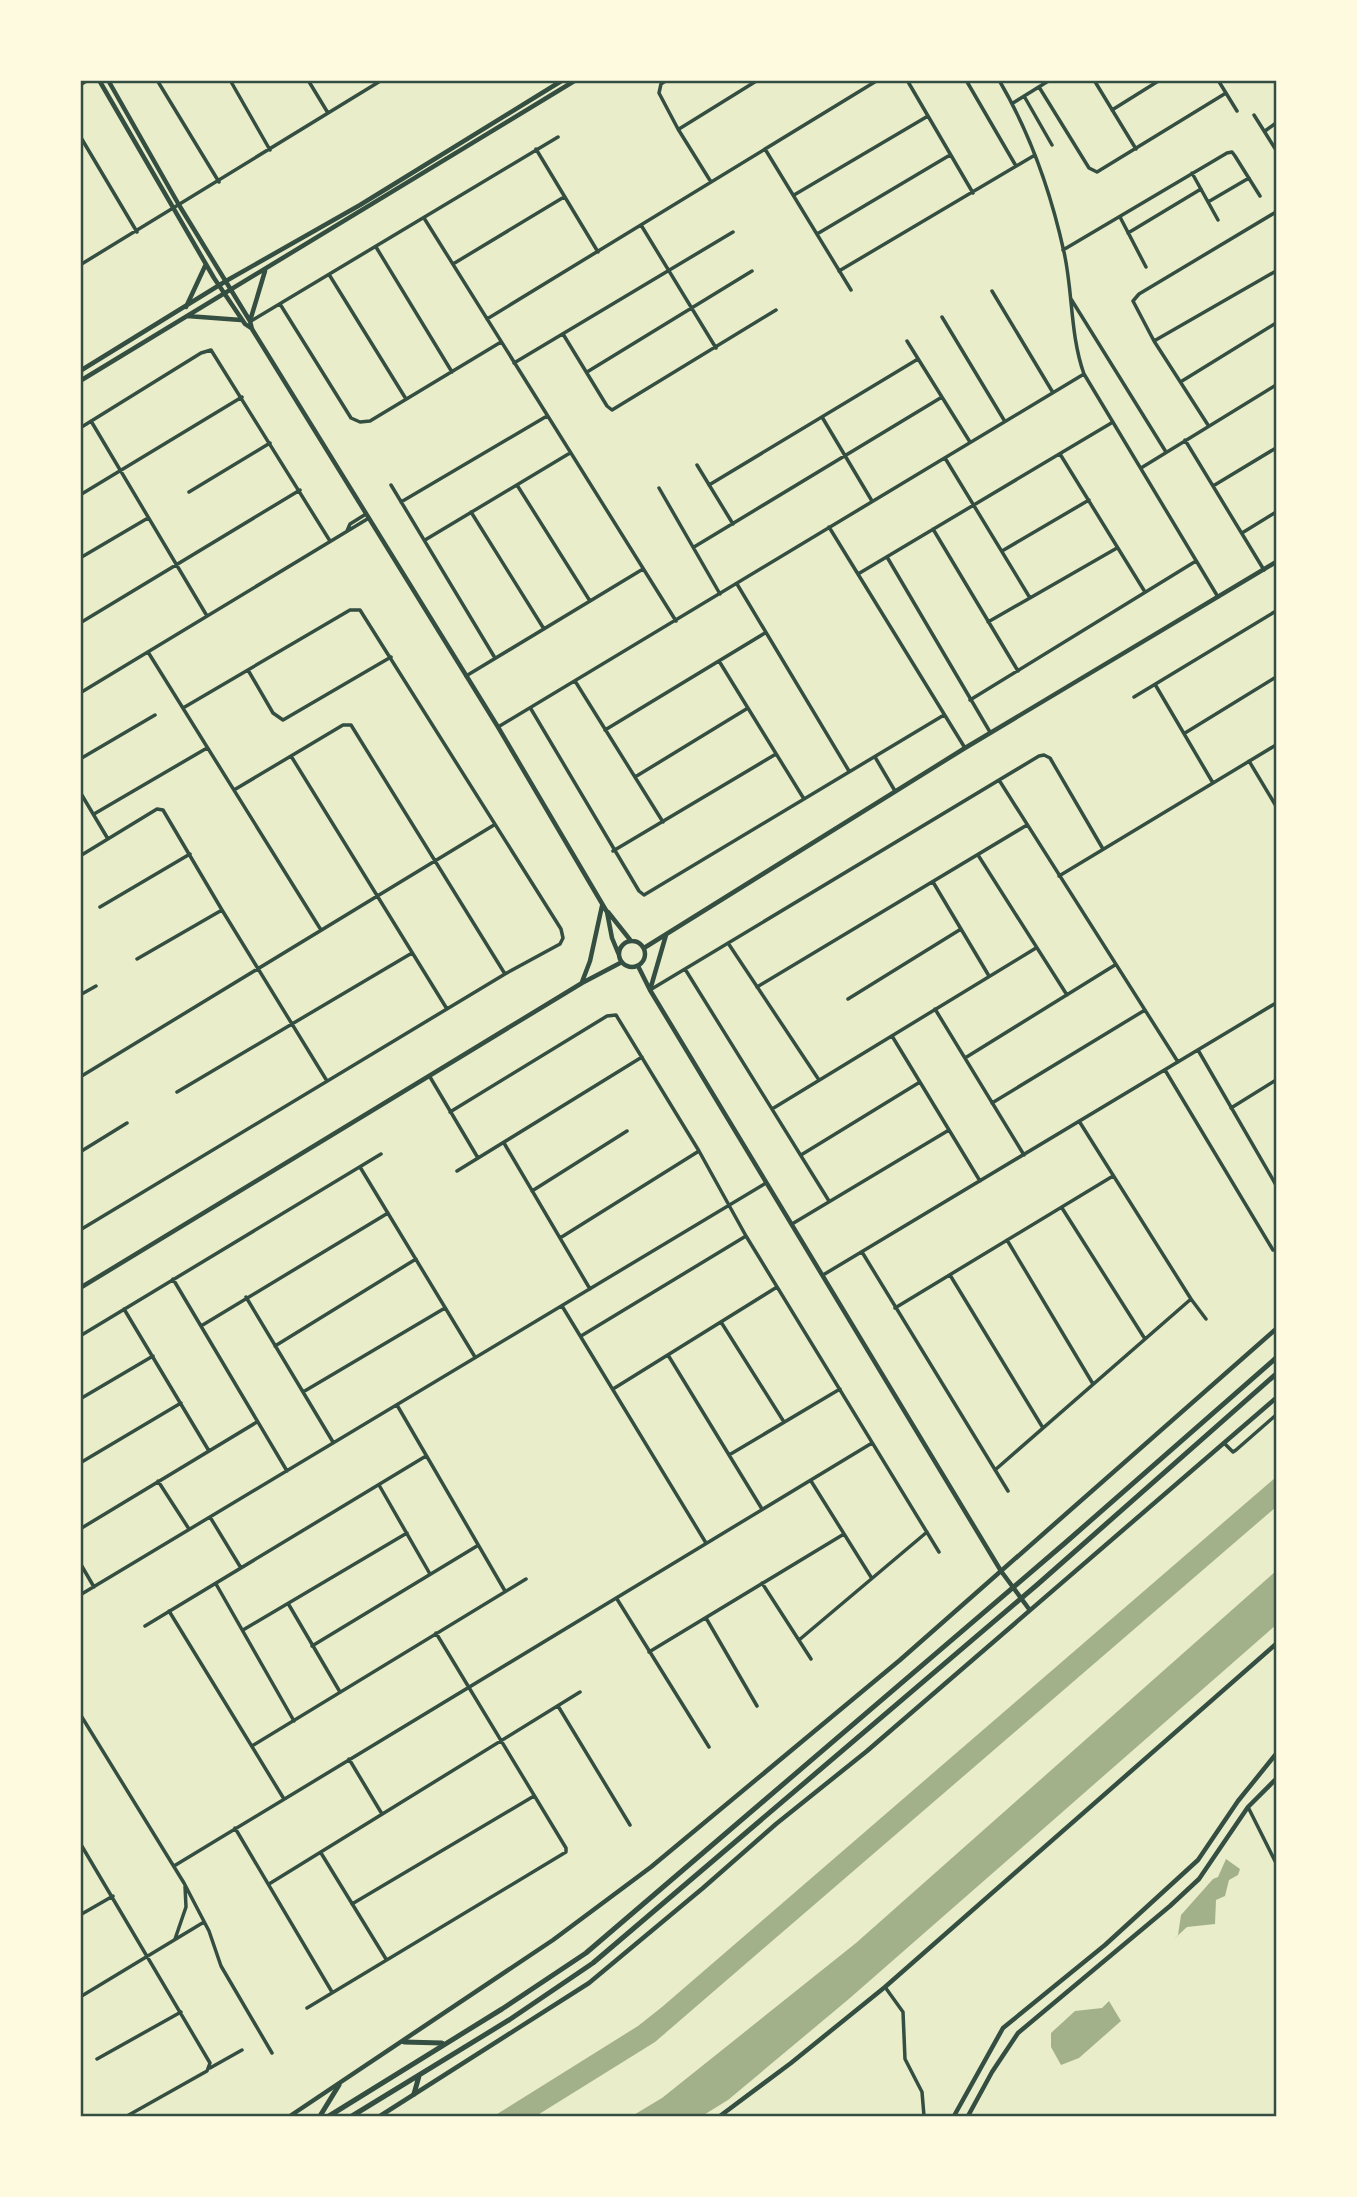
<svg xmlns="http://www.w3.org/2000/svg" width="1357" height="2197" viewBox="0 0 1357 2197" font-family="'Zilla Slab',serif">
  <rect width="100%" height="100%" fill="#e9edc9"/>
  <!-- water -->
  <path fill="#a3b18a" d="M 1276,1477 L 1276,1507 L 655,2042 L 536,2116 L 494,2116 L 638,2026 L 662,2007 Z
    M 1276,1571 L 1276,1625 L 850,1998 L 728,2100 L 702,2116 L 632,2116 L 662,2098 L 856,1943 Z
    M 1226,1859 L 1240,1869 L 1238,1875 L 1229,1880 L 1225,1896 L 1216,1900 L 1215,1924 L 1187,1927 L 1174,1939 L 1178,1935 L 1181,1915 L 1213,1879 L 1218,1877 Z
    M 1109,2001 L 1121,2021 L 1079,2058 L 1061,2065 L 1051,2047 L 1051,2033 L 1075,2011 L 1102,2008 Z"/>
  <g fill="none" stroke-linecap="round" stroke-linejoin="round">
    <!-- minor -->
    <path stroke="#344e41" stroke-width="3.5" d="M 157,80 L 219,182
      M 230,80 L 270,150
      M 308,80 L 328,113
      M 667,80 L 661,84 L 659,93 L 678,129 L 711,182
      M 907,80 L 973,193
      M 966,80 L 1016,166
      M 999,80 C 1030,133 1051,193 1064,252 C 1073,292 1070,335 1084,374 L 1218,597
      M 1094,80 L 1136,149
      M 1218,80 L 1237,111
      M 1275,80 L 1276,83
      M 80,85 L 88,80
      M 1039,87 L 1089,168 L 1097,172 L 1226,93
      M 1024,96 L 1052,145
      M 1013,103 L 1050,80
      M 1112,110 L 1160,80
      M 1254,115 L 1276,150
      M 679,129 L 758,80
      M 1265,131 L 1276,123
      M 80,136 L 137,232
      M 536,149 L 598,252
      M 765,149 L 851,290
      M 1192,173 L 1218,220
      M 794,195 L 928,116
      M 1208,202 L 1249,178
      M 1120,217 L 1146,267
      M 424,218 L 676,621
      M 641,225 L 716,348
      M 1128,233 L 1201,189
      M 817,234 L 950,155
      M 376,247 L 452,372
      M 1063,250 L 1227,153 L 1232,152 L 1235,156 L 1260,196
      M 453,264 L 564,197
      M 80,265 L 382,80
      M 839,271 L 1035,155
      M 330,276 L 406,399
      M 992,291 L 1052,391
      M 1071,299 L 1166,452
      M 280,304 L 351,418 L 360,422 L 370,421 L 501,342
      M 942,317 L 1004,420
      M 487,319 L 878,80
      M 251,321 L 558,137
      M 563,334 L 607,406 L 612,410 L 776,310
      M 907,341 L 970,442
      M 1154,341 L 1276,271
      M 514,363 L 733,232
      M 587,372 L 752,271
      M 1182,381 L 1276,323
      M 822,417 L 872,501
      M 91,421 L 207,616
      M 1208,425 L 1154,341 L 1133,301 L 1139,294 L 1276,212
      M 80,428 L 201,353 L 211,350 L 330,541
      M 1185,440 L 1264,570
      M 1060,454 L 1145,592
      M 945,458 L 1030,598
      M 697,465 L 733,524
      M 1141,468 L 1276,385
      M 391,485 L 495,658
      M 517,485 L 590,601
      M 709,485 L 918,359
      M 1213,486 L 1276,448
      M 659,488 L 720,594
      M 189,492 L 270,443
      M 80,495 L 242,397
      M 401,502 L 547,416
      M 471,512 L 544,629
      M 829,527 L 965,748
      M 933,529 L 1018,671
      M 347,531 L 350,524 L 366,514
      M 1242,533 L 1276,512
      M 425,540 L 570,453
      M 694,547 L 942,397
      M 1002,551 L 1089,500
      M 887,557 L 990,732
      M 80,558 L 148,518
      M 858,574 L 1113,422
      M 737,584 L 849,771
      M 988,622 L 1117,548
      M 80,623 L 300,490
      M 148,652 L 321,930
      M 719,661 L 804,799
      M 248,670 L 273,713 L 283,720 L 391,657
      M 466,676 L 643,569
      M 575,681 L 663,822
      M 1156,686 L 1213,783
      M 80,693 L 369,518
      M 1134,697 L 1276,611
      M 970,700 L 1196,561
      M 531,709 L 639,891 L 644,895 L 944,715
      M 498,727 L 1084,374
      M 605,730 L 765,633
      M 1185,733 L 1276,677
      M 291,756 L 447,1009
      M 875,757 L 895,791
      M 80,759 L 155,715
      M 1249,761 L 1276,806
      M 635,777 L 748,708
      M 999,780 L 1178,1062
      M 234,790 L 343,725 L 351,725 L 505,974
      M 80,792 L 108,839
      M 94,814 L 207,748
      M 613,851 L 776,754
      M 978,855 L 1067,995
      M 80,856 L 157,809 L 163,810 L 222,910 L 327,1081
      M 1059,876 L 1276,745
      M 933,882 L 989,976
      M 100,907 L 190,854
      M 728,943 L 819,1080
      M 137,959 L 222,910
      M 685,969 L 829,1201
      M 757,987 L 1027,825
      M 650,990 L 1039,756 L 1044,755 L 1050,758 L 1103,849
      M 80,995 L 96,986
      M 848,999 L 961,929
      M 935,1009 L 1024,1155
      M 892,1036 L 980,1181
      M 1198,1050 L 1276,1185
      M 965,1058 L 1115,965
      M 1165,1070 L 1273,1250
      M 80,1077 L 494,825
      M 430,1077 L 478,1158
      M 177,1092 L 412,953
      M 992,1103 L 1145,1010
      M 1231,1108 L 1276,1080
      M 772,1109 L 1036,948
      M 450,1112 L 607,1016 L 616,1015 L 699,1151 L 746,1236 L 939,1552
      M 1079,1121 L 1191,1299 L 1206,1319
      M 504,1143 L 590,1289
      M 80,1152 L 127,1123
      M 801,1155 L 920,1082
      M 360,1167 L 475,1357
      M 457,1171 L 642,1057
      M 532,1191 L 627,1131
      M 1062,1208 L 1145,1339
      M 792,1224 L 949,1130
      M 80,1230 L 505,974 L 560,944 L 563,938 L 561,929 L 360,610 L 350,610 L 183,708
      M 560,1238 L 699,1151
      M 1007,1240 L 1093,1384
      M 862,1252 L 1008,1491
      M 823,1275 L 1276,1003
      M 950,1275 L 1043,1428
      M 173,1279 L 287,1471
      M 246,1297 L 333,1442
      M 562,1306 L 706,1543
      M 895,1308 L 1113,1176
      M 124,1309 L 209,1451
      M 721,1322 L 784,1422
      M 201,1326 L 388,1213
      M 80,1336 L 381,1154
      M 581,1336 L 746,1236
      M 275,1346 L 416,1259
      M 668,1355 L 762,1509
      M 613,1389 L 777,1287
      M 303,1392 L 445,1308
      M 80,1399 L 153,1356
      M 397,1405 L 505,1591
      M 1224,1443 L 1233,1452 L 1236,1450 L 1276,1415
      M 729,1455 L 840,1389
      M 80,1463 L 181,1403
      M 995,1470 L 1191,1299
      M 158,1481 L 189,1529
      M 811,1481 L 871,1577
      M 379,1485 L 430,1574
      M 210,1517 L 241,1568
      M 80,1529 L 257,1422
      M 80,1563 L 94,1587
      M 762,1583 L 811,1659
      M 216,1584 L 294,1721
      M 80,1595 L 766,1183
      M 617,1599 L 709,1747
      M 289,1605 L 340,1692
      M 169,1611 L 284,1799
      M 706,1618 L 757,1706
      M 145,1626 L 426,1456
      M 243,1630 L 407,1533
      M 799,1640 L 927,1532
      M 312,1646 L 477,1546
      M 649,1652 L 844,1534
      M 558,1706 L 630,1825
      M 80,1714 L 184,1883 L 209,1931 L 221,1966 L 272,2053
      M 252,1746 L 526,1579
      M 349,1759 L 382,1814
      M 1248,1807 L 1276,1863
      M 235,1828 L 332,1992
      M 80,1843 L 210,2063 L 207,2071 L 127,2116
      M 321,1853 L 386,1959
      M 174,1866 L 872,1443
      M 269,1884 L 580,1692
      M 352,1904 L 534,1796
      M 80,1915 L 113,1896
      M 175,1939 L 186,1907 L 185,1886
      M 885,1987 L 903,2012 L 905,2059 L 922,2092 L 924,2116
      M 80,1997 L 204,1922
      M 307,2008 L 566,1852 L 566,1848 L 436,1633
      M 97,2059 L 181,2012
      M 210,2068 L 242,2050"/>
    <!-- tertiary -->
    <path stroke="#344e41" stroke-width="4.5" d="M 99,80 L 214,278 L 245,324 L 251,328
      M 108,80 L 179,205 L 250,321 L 252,329 L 498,727 L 607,912 L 612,938 L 619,955
      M 186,307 L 206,264
      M 187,316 L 241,320
      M 250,321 L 265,271
      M 80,371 L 226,281 L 360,205 L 563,80
      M 80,381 L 576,80
      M 608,912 L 631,941
      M619 954a13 13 0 1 1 26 0a13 13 0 1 1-26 0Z
      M 644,948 L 965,748 L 1276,562
      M 638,966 L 650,990 L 1001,1571 L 1029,1609
      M 582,982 L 590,961 L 602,906
      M 650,990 L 666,935
      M 80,1288 L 582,983 L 622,962
      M 290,2116 L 553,1940 L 651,1867 L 900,1660 L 1276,1329
      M 380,2116 L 589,1983 L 703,1888 L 776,1824 L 867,1751 L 1276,1398
      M 720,2116 L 791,2063 L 885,1987 L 1276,1644
      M 954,2116 L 1003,2028 L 1105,1945 L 1198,1860 L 1238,1801 L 1276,1754
      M 968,2116 L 992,2072 L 1018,2033 L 1170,1906 L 1199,1879 L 1248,1807 L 1276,1779"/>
    <!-- trunk -->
    <path stroke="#344e41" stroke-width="5" d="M 404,2042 L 442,2043
      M 414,2094 L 419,2076
      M 320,2116 L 339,2085
      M 329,2116 L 502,2009 L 586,1953 L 1065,1543 L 1276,1358
      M 352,2116 L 509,2020 L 593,1963 L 1038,1584 L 1276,1374"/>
  </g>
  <!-- border -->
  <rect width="1357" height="2197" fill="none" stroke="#fefae0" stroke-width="164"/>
  <rect x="82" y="82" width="1193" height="2033" fill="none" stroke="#344e41" stroke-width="2.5"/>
</svg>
